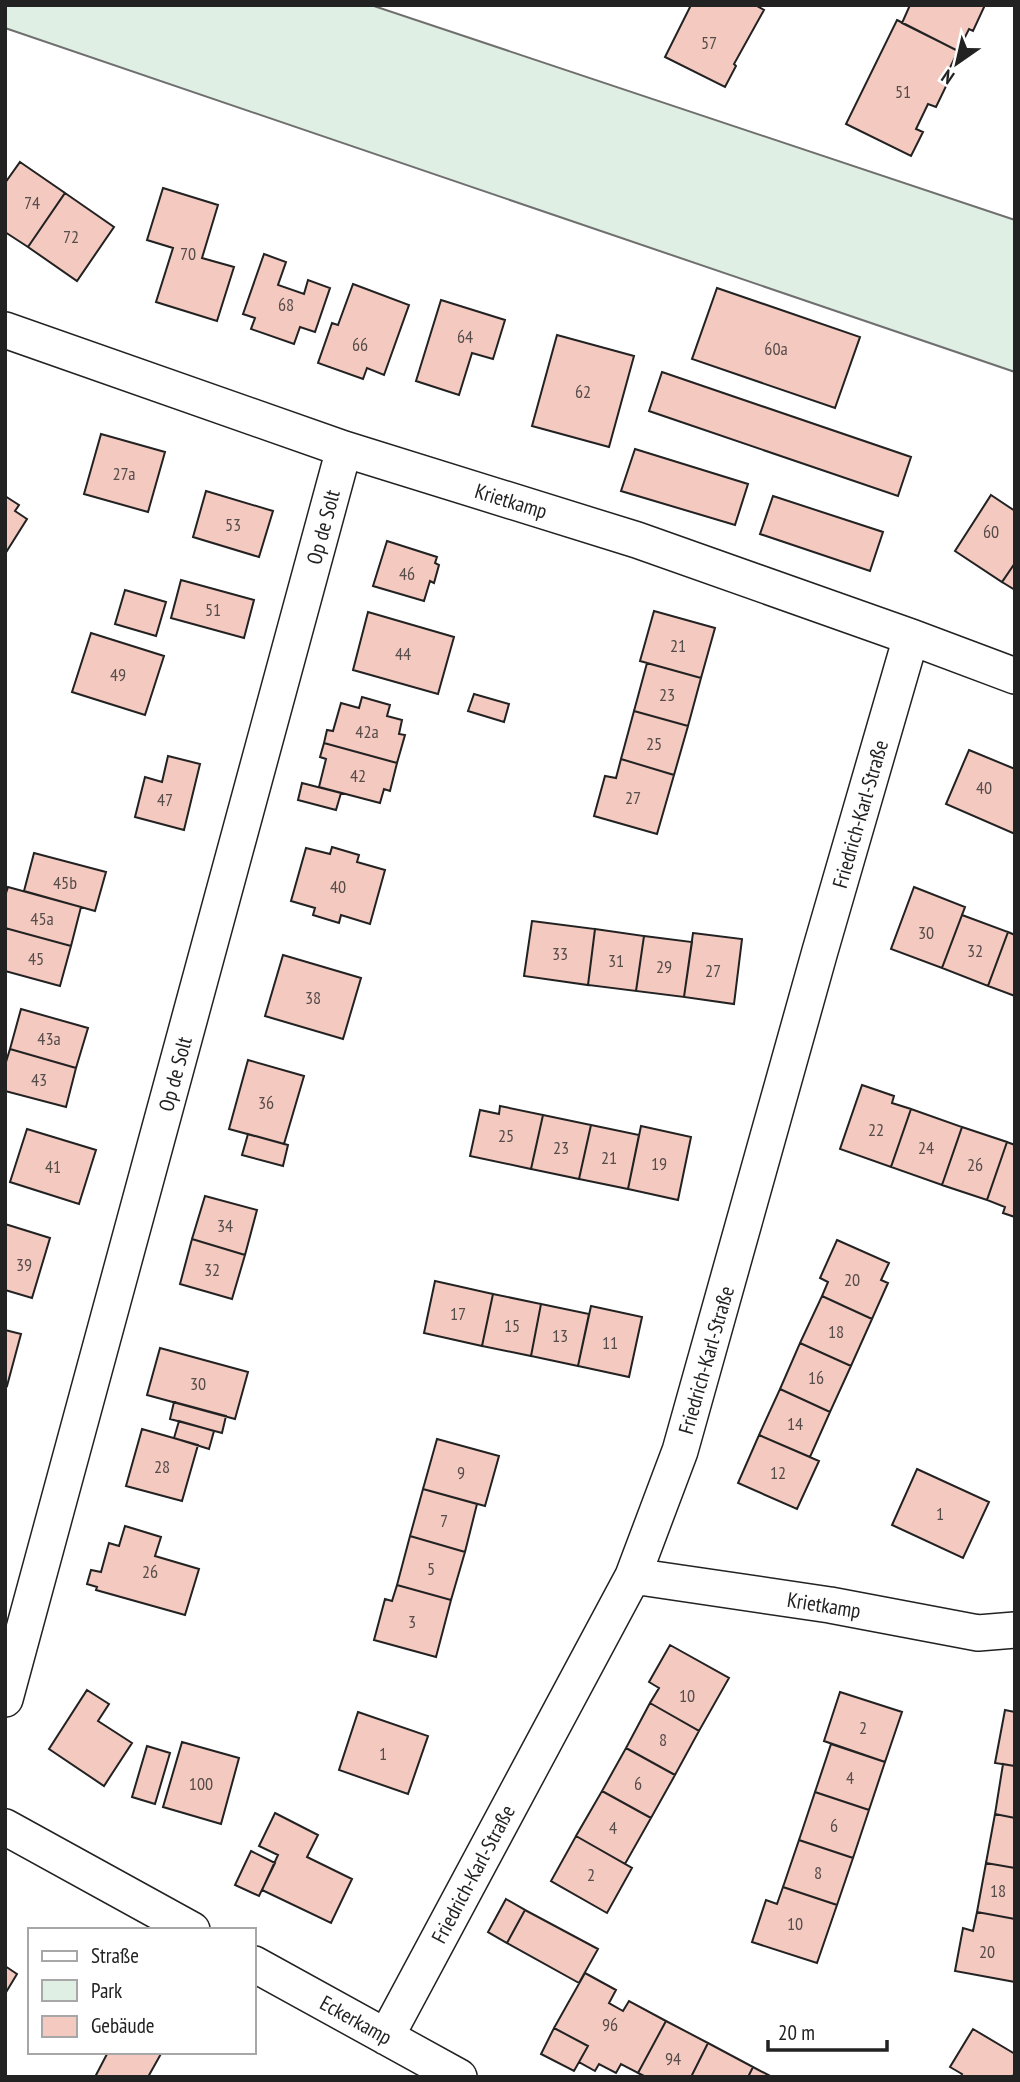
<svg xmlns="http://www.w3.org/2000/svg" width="1020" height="2082" viewBox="0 0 1020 2082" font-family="'PT Sans Narrow',sans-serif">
  <rect width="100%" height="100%" fill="#fff"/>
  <!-- green -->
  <path fill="#e0efe3" stroke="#6f6f6f" stroke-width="2" d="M 5,5 L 371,5 L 1015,220 L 1015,372 L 5,28 Z"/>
  <!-- building -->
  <path fill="#f3c9c0" stroke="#222" stroke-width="2" d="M 691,5 L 755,5 L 764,10 L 734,64 L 736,66 L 725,87 L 665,57 Z
    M 910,5 L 985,5 L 973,31 L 969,29 L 958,51 L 902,23 Z
    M 897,20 L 958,51 L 946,76 L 950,78 L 936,107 L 928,104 L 916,129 L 923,132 L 911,156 L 846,124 Z
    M 20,162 L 65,193 L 28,247 L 5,232 L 5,183 Z
    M 163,188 L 218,205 L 202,258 L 234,267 L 217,321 L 156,302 L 173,248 L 147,240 Z
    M 65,193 L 114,227 L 77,281 L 28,247 Z
    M 264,254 L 286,262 L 278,285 L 304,294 L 308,280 L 330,288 L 315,332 L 300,327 L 294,344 L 251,329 L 255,318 L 243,314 Z
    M 353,284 L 409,305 L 384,375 L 367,368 L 363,379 L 318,363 L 332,323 L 338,325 Z
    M 717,288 L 860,337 L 835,408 L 692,359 Z
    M 441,300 L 505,320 L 493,359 L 472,353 L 459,395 L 416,381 Z
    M 557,335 L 634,356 L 609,447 L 532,426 Z
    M 662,372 L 911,457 L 898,496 L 649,411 Z
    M 101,434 L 165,452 L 148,512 L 84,494 Z
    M 635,449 L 748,484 L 735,525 L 621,491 Z
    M 206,491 L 273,511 L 259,557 L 193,537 Z
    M 991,495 L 1015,511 L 1015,563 L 1002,582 L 955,551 Z
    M 5,496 L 19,505 L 15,511 L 27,519 L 5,554 Z
    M 773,496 L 883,532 L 870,571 L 760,534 Z
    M 387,541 L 437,557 L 435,563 L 439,565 L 434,583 L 430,581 L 424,601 L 373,586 Z
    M 1015,563 L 1015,590 L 1002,582 Z
    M 181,580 L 254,600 L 244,638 L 171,618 Z
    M 125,590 L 166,602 L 156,636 L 115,624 Z
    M 654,611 L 715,628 L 701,678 L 640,661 Z
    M 368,612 L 454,637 L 438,694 L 353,670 Z
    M 91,633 L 164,656 L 145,715 L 72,692 Z
    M 647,663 L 701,678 L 688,726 L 634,711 Z
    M 474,694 L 509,704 L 504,722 L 468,711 Z
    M 362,697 L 390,705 L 387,716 L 402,720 L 399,734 L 405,735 L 397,763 L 324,743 L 327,730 L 333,731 L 341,703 L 359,708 Z
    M 634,711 L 688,726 L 674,775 L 621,759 Z
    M 324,743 L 397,763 L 390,791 L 384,789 L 380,803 L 319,787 L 326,759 L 320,757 Z
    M 969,750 L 1015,769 L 1015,834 L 946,804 Z
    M 168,756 L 200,764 L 184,830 L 135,817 L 145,777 L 162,782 Z
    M 621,759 L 674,775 L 657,834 L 594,816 L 605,776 L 616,778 Z
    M 302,783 L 341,793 L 336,810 L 298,800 Z
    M 332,847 L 359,855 L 357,862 L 385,870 L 370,924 L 341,915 L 339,923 L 313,915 L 315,908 L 291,901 L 306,848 L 330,854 Z
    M 34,853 L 106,872 L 95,911 L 24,891 Z
    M 8,887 L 81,907 L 71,946 L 5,928 L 5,896 Z
    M 914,887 L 965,907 L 942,968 L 891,949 Z
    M 962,915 L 1008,932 L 988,986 L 942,968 Z
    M 532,921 L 595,929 L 588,985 L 524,976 Z
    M 5,928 L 71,946 L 60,986 L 5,971 Z
    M 595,929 L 644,936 L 636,991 L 588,985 Z
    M 1008,932 L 1015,935 L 1015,996 L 988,986 Z
    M 693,933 L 742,939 L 734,1004 L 684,997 Z
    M 644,936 L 692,942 L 684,997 L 636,991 Z
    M 283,955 L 361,978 L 343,1039 L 265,1016 Z
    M 21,1009 L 88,1028 L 76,1068 L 10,1049 Z
    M 10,1049 L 76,1068 L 66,1107 L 5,1091 L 5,1065 Z
    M 248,1060 L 304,1076 L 284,1144 L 229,1129 Z
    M 862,1085 L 894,1096 L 892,1103 L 911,1109 L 891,1167 L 840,1149 Z
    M 500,1106 L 543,1115 L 531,1169 L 470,1156 L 480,1110 L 499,1114 Z
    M 911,1109 L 962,1127 L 942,1185 L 891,1167 Z
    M 543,1115 L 591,1125 L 579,1179 L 531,1169 Z
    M 591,1125 L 639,1135 L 628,1189 L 579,1179 Z
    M 641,1126 L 691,1137 L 678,1200 L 628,1189 Z
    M 962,1127 L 1007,1142 L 987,1200 L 942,1185 Z
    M 27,1129 L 96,1150 L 79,1204 L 10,1182 Z
    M 248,1134 L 288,1145 L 283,1166 L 242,1155 Z
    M 1007,1142 L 1015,1145 L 1015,1217 L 1003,1213 L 1005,1207 L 987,1200 Z
    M 205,1196 L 257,1210 L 245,1255 L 192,1239 Z
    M 5,1224 L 50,1238 L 32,1298 L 5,1290 Z
    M 192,1239 L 245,1255 L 232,1299 L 180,1284 Z
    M 837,1240 L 889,1263 L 881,1280 L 888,1283 L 872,1319 L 822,1296 L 828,1282 L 820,1278 Z
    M 435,1281 L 493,1294 L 482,1346 L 424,1333 Z
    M 493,1294 L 541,1304 L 531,1356 L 482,1346 Z
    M 822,1296 L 872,1319 L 851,1366 L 800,1343 Z
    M 541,1304 L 589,1314 L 578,1366 L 531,1356 Z
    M 591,1306 L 642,1317 L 629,1377 L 578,1366 Z
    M 5,1330 L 21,1334 L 7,1386 L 5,1385 Z
    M 800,1343 L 851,1366 L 830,1412 L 780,1389 Z
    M 160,1348 L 248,1372 L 235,1419 L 147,1395 Z
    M 780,1389 L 830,1412 L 810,1457 L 759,1435 Z
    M 174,1402 L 226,1416 L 222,1433 L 170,1419 Z
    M 179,1421 L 214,1431 L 209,1449 L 174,1438 Z
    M 142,1429 L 198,1445 L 182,1501 L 126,1486 Z
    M 759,1435 L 819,1461 L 797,1509 L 738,1483 Z
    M 437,1439 L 499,1456 L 485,1506 L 423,1489 Z
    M 917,1469 L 989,1502 L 963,1558 L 892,1525 Z
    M 423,1489 L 477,1504 L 465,1552 L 410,1536 Z
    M 125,1526 L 161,1537 L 155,1556 L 199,1569 L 185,1615 L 96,1590 L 97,1587 L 87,1584 L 91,1570 L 101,1572 L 109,1543 L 119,1546 Z
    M 410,1536 L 465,1552 L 451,1600 L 397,1585 Z
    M 397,1585 L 451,1600 L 436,1657 L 374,1640 L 385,1599 L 392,1601 Z
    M 670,1645 L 729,1678 L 699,1731 L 650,1703 L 659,1688 L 649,1682 Z
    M 87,1690 L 109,1704 L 98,1721 L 132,1743 L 104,1786 L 49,1749 Z
    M 840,1692 L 902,1712 L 885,1762 L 824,1741 Z
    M 650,1703 L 699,1731 L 675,1775 L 626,1748 Z
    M 1005,1710 L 1015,1712 L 1015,1766 L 995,1763 Z
    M 358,1712 L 428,1736 L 408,1794 L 339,1770 Z
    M 182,1742 L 239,1758 L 221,1824 L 163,1807 Z
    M 831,1744 L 885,1762 L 869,1810 L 815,1792 Z
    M 147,1746 L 170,1753 L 155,1804 L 132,1797 Z
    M 626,1748 L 675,1775 L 651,1818 L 602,1791 Z
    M 1003,1764 L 1015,1766 L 1015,1818 L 995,1814 Z
    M 602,1791 L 651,1818 L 625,1864 L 576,1836 Z
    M 815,1792 L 869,1810 L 853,1858 L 799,1840 Z
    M 275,1813 L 318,1835 L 307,1857 L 352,1879 L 331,1923 L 262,1890 L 278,1855 L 259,1846 Z
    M 995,1814 L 1015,1818 L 1015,1868 L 986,1863 Z
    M 576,1836 L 632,1868 L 607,1913 L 551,1881 Z
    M 799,1840 L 853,1858 L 837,1905 L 783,1887 Z
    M 251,1851 L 275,1863 L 259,1896 L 235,1885 Z
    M 986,1863 L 1015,1868 L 1015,1919 L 977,1912 Z
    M 783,1887 L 837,1905 L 817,1963 L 752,1942 L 766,1900 L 777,1904 Z
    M 506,1899 L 525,1910 L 507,1943 L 488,1932 Z
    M 525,1910 L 598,1949 L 579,1983 L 507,1943 Z
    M 977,1912 L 1015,1919 L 1015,1982 L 955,1971 L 963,1928 L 973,1931 Z
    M 5,1966 L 17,1974 L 5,1994 Z
    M 585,1973 L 616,1990 L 609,2003 L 623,2011 L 629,2001 L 666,2021 L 638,2073 L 621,2064 L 616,2073 L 599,2064 L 595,2071 L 579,2062 L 588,2046 L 554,2028 Z
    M 666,2021 L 708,2043 L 691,2077 L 646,2077 L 638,2073 Z
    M 554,2028 L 588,2046 L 574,2071 L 541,2054 Z
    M 973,2029 L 1015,2054 L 1015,2073 L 1012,2077 L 960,2077 L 962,2074 L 950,2067 Z
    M 708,2043 L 753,2067 L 748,2077 L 691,2077 Z
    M 108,2052 L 162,2052 L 148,2077 L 95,2077 Z
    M 753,2067 L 772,2077 L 748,2077 Z"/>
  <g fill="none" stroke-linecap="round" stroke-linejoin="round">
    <!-- minor casing -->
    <g stroke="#222" stroke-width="38">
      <path id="minor" d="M 5,330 L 344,449 L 637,540 L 911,637 L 1015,676
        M 633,1576 L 830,1605 L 978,1633 L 1015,1630
        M 5,1699 L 344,449
        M 5,1827 L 192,1930
        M 254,1964 L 459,2077
        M 386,2037 L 633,1576 L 680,1451 L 820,951 L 911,637"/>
    </g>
    <!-- minor -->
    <use href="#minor" stroke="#fff" stroke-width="35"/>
  </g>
  <g text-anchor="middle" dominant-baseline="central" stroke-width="5" stroke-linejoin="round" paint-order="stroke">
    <!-- number labels -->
    <g font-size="18" fill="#564c4a">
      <text x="709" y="42">57</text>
      <text x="903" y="91">51</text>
      <text x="32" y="202">74</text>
      <text x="71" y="236">72</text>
      <text x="188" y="253">70</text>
      <text x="286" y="304">68</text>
      <text x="465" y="336">64</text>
      <text x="360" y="344">66</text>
      <text x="776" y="348">60a</text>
      <text x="583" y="391">62</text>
      <text x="124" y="473">27a</text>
      <text x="233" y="524">53</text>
      <text x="991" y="531">60</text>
      <text x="407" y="573">46</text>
      <text x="213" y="609">51</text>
      <text x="678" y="645">21</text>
      <text x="403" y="653">44</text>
      <text x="118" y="674">49</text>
      <text x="667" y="694">23</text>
      <text x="367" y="731">42a</text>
      <text x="654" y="743">25</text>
      <text x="358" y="775">42</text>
      <text x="984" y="787">40</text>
      <text x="633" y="797">27</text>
      <text x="165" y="799">47</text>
      <text x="65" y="882">45b</text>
      <text x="338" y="886">40</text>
      <text x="42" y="918">45a</text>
      <text x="926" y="932">30</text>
      <text x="975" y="950">32</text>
      <text x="560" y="953">33</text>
      <text x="36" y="958">45</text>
      <text x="616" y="960">31</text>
      <text x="664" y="966">29</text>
      <text x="713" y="970">27</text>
      <text x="313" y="997">38</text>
      <text x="49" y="1038">43a</text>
      <text x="39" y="1079">43</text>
      <text x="266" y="1102">36</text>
      <text x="876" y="1129">22</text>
      <text x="506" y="1135">25</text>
      <text x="561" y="1147">23</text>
      <text x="926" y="1147">24</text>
      <text x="609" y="1157">21</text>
      <text x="659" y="1163">19</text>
      <text x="975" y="1164">26</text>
      <text x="53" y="1166">41</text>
      <text x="225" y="1225">34</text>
      <text x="24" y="1264">39</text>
      <text x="212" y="1269">32</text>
      <text x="852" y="1279">20</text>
      <text x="458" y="1313">17</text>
      <text x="512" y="1325">15</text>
      <text x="836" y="1331">18</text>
      <text x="560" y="1335">13</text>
      <text x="610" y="1342">11</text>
      <text x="816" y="1377">16</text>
      <text x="198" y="1383">30</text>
      <text x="795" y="1423">14</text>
      <text x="162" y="1466">28</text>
      <text x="461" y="1472">9</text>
      <text x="778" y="1472">12</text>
      <text x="940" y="1513">1</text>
      <text x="444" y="1520">7</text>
      <text x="431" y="1568">5</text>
      <text x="150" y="1571">26</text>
      <text x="412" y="1621">3</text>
      <text x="687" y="1695">10</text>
      <text x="863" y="1727">2</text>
      <text x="663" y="1739">8</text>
      <text x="383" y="1753">1</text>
      <text x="850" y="1777">4</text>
      <text x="201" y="1783">100</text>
      <text x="638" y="1783">6</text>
      <text x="834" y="1825">6</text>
      <text x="613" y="1827">4</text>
      <text x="818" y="1872">8</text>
      <text x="591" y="1874">2</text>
      <text x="998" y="1890">18</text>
      <text x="795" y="1923">10</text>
      <text x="987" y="1951">20</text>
      <text x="610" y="2024">96</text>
      <text x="673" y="2058">94</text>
    </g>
    <!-- street labels -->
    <g font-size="21" fill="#222" stroke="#fff">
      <text transform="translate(511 501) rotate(17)">Krietkamp</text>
      <text transform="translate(323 527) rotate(-75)">Op de Solt</text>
      <text transform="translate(860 814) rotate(-74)">Friedrich-Karl-Straße</text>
      <text transform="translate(175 1074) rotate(-75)">Op de Solt</text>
      <text transform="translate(706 1360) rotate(-74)">Friedrich-Karl-Straße</text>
      <text transform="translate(824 1605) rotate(9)">Krietkamp</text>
      <text transform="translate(473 1874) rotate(-62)">Friedrich-Karl-Straße</text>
      <text transform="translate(356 2020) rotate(29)">Eckerkamp</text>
    </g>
  </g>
  <!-- border -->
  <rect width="1020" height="2082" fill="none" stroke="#222222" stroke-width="14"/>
  <!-- legend -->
  <rect x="28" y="1928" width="228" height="126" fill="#ffffff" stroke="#a7a7a7" stroke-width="2"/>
  <rect x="42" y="1951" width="35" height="10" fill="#ffffff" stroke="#a7a7a7" stroke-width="2"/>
  <text x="91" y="1963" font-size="21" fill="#222222">Straße</text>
  <rect x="42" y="1980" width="35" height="21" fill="#e0efe3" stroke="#a7a7a7" stroke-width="2"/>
  <text x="91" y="1998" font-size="21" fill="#222222">Park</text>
  <rect x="42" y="2016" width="35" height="21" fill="#f3c9c0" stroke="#a7a7a7" stroke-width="2"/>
  <text x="91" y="2033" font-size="21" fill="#222222">Gebäude</text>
  <!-- north arrow -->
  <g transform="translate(957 63) rotate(214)" stroke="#ffffff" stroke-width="5" paint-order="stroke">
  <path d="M0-5L12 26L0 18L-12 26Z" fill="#222222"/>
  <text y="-10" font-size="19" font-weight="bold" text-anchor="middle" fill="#222222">N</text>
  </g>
  <!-- scale -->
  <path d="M768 2040v10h119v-10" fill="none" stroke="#222222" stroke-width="3.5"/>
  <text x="778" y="2040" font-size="21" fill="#222222" stroke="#ffffff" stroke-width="5" paint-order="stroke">20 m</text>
</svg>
